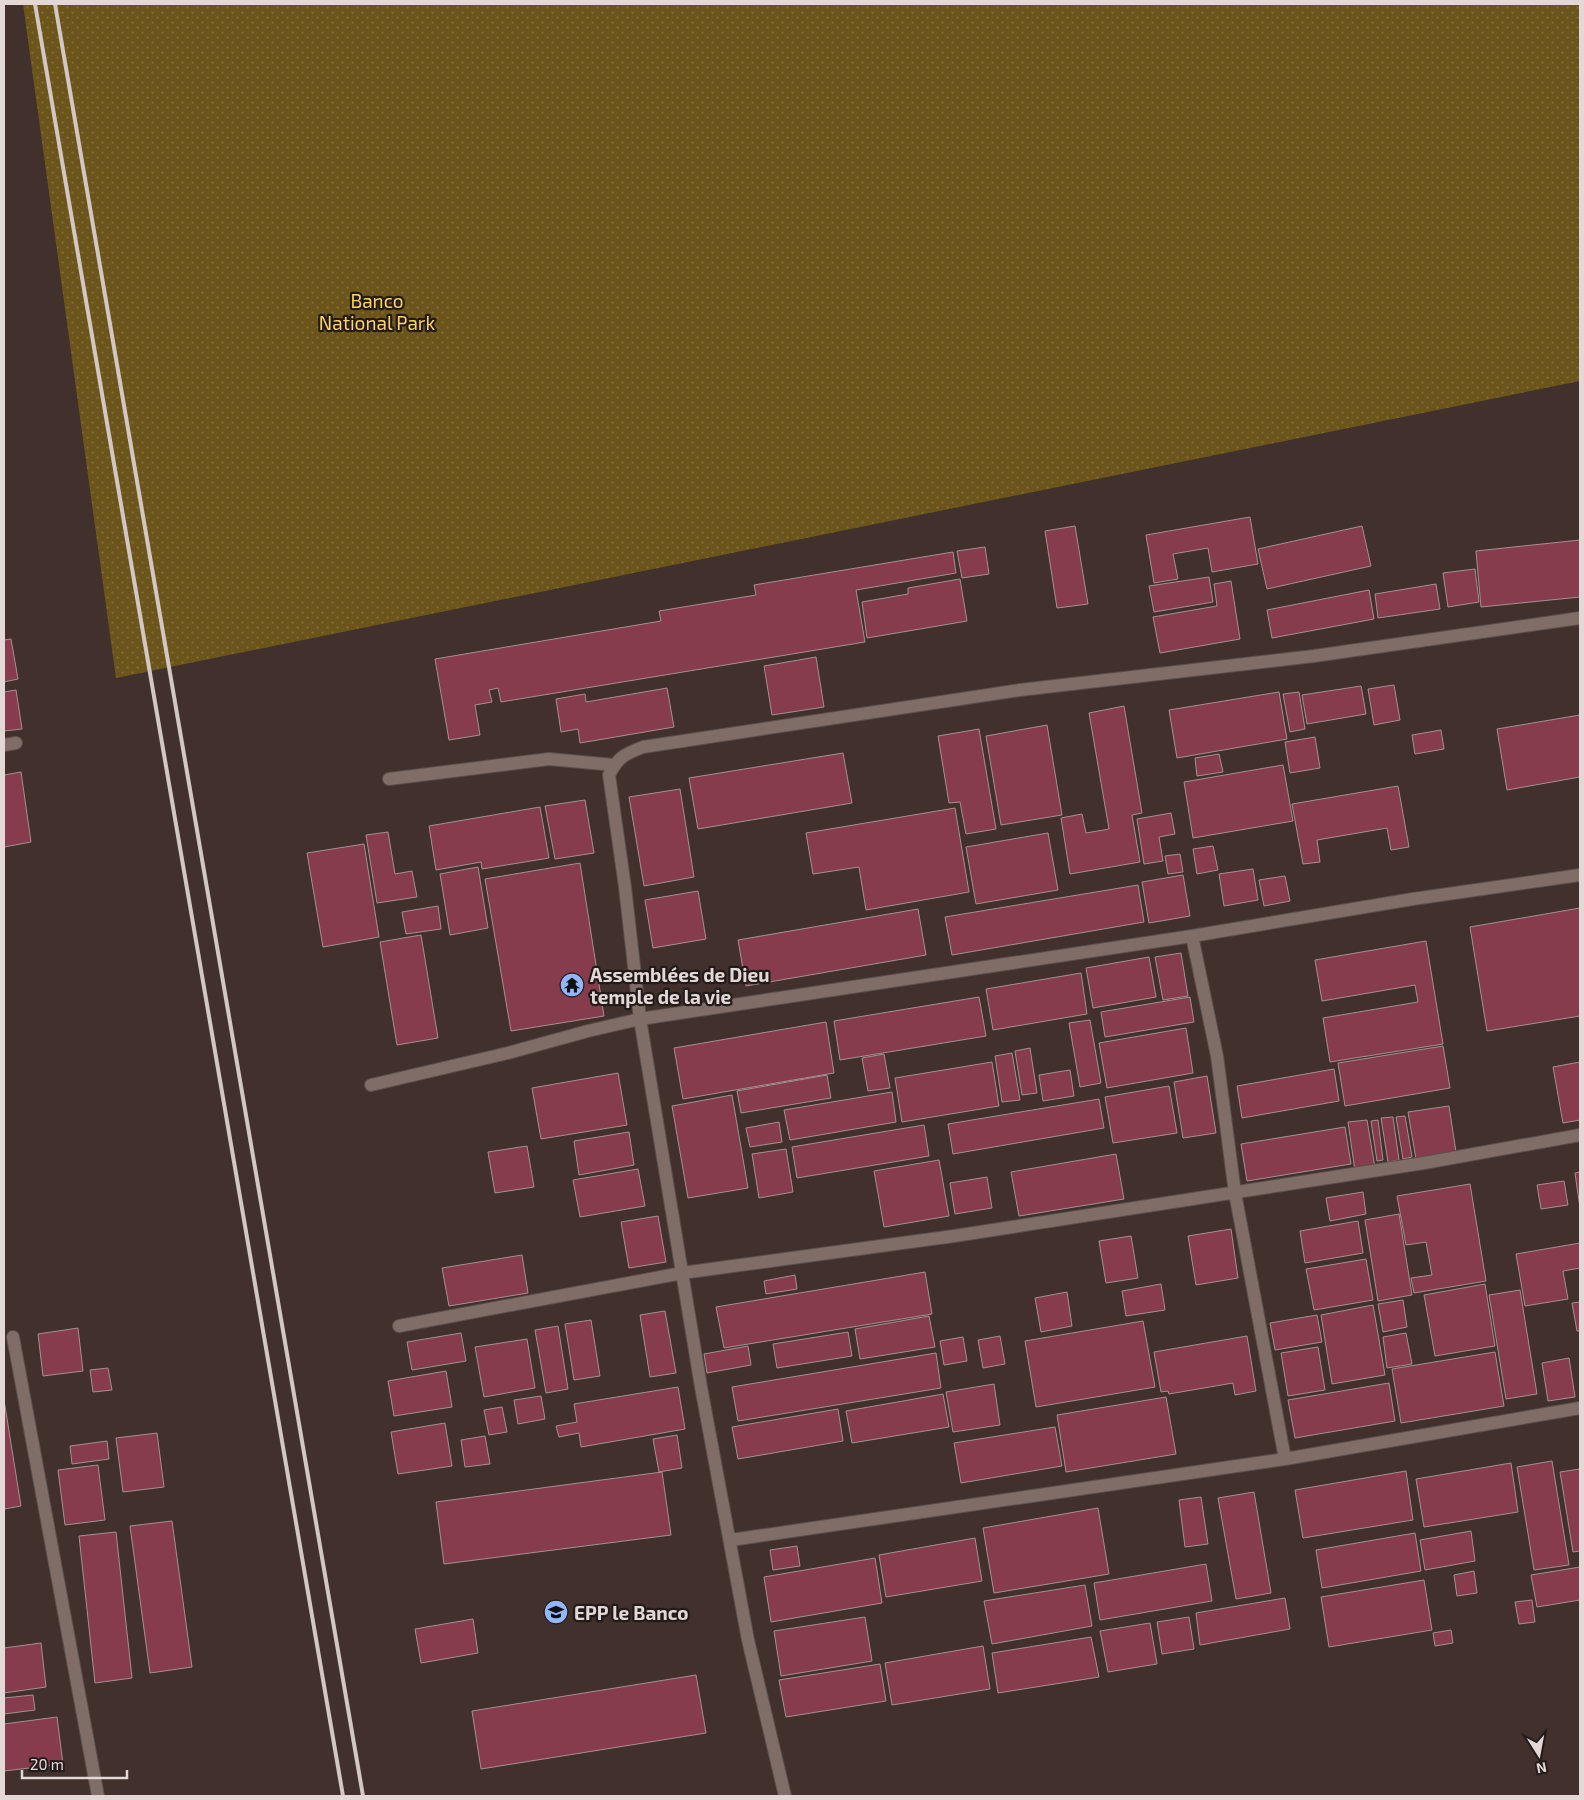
<svg xmlns="http://www.w3.org/2000/svg" width="1584" height="1800" viewBox="0 0 1584 1800" font-family="'Exo 2',sans-serif">
  <defs>
    <pattern id="park-dots" width="8" height="8" patternUnits="userSpaceOnUse" patternTransform="scale(1.25)"><rect width="8" height="8" fill="#6c551a"/><path d="M2 2h.1M6 6h.1" fill="none" stroke="#816d3a" stroke-width="1.8" stroke-linecap="round"/></pattern>
  </defs>
  <rect width="100%" height="100%" fill="#41302c"/>
  <!-- park -->
  <path fill="url(#park-dots)" d="M 23,4 L 1580,4 L 1580,381 L 116,678 Z"/>
  <!-- building -->
  <path fill="#873c4d" stroke="#a59093" d="M 1250,517 L 1258,564 L 1212,572 L 1208,548 L 1173,554 L 1178,579 L 1154,583 L 1146,535 Z
    M 1075,526 L 1088,604 L 1057,608 L 1045,531 Z
    M 1362,526 L 1371,566 L 1267,589 L 1258,549 Z
    M 1580,540 L 1580,597 L 1481,607 L 1476,551 Z
    M 985,547 L 989,574 L 962,578 L 957,551 Z
    M 953,552 L 956,573 L 856,590 L 865,642 L 501,702 L 498,688 L 489,690 L 492,702 L 475,705 L 480,735 L 449,740 L 435,659 L 661,621 L 659,611 L 756,595 L 754,585 Z
    M 1475,569 L 1479,602 L 1448,607 L 1443,573 Z
    M 1209,577 L 1213,602 L 1154,612 L 1149,586 Z
    M 960,579 L 967,621 L 867,638 L 862,602 L 908,594 L 908,588 Z
    M 1231,581 L 1240,639 L 1160,653 L 1153,617 L 1217,606 L 1214,584 Z
    M 1436,584 L 1440,609 L 1378,618 L 1375,594 Z
    M 1369,590 L 1374,619 L 1272,638 L 1267,610 Z
    M 11,639 L 18,679 L 4,682 L 4,640 Z
    M 816,657 L 824,707 L 772,715 L 764,666 Z
    M 1394,685 L 1400,720 L 1374,725 L 1368,689 Z
    M 1361,686 L 1366,714 L 1307,724 L 1302,695 Z
    M 667,688 L 674,727 L 580,743 L 578,729 L 561,732 L 556,699 L 585,694 L 586,702 Z
    M 16,690 L 22,729 L 4,731 L 4,692 Z
    M 1279,692 L 1287,739 L 1177,758 L 1169,710 Z
    M 1299,692 L 1305,729 L 1290,732 L 1283,694 Z
    M 1124,706 L 1142,813 L 1132,815 L 1140,862 L 1070,874 L 1061,818 L 1082,814 L 1086,833 L 1109,829 L 1089,713 Z
    M 1580,715 L 1580,777 L 1507,790 L 1497,729 Z
    M 1047,725 L 1062,815 L 1001,825 L 986,736 Z
    M 979,729 L 996,829 L 966,834 L 960,802 L 949,803 L 938,736 Z
    M 1441,730 L 1444,749 L 1415,754 L 1412,735 Z
    M 1315,737 L 1320,768 L 1290,773 L 1285,742 Z
    M 843,753 L 852,803 L 698,829 L 689,778 Z
    M 1219,754 L 1223,772 L 1197,776 L 1195,758 Z
    M 1283,765 L 1293,821 L 1193,838 L 1184,782 Z
    M 21,772 L 31,842 L 4,847 L 4,775 Z
    M 1398,786 L 1409,847 L 1391,850 L 1387,828 L 1317,840 L 1320,862 L 1303,864 L 1292,804 Z
    M 680,789 L 694,877 L 644,886 L 629,797 Z
    M 585,800 L 594,853 L 555,859 L 545,806 Z
    M 540,807 L 549,858 L 482,869 L 481,862 L 436,870 L 429,826 Z
    M 955,808 L 969,892 L 866,910 L 859,867 L 813,874 L 806,833 Z
    M 1171,813 L 1175,834 L 1159,837 L 1163,861 L 1144,864 L 1137,819 Z
    M 388,832 L 395,874 L 412,871 L 417,897 L 377,903 L 366,835 Z
    M 1048,833 L 1058,890 L 976,904 L 966,847 Z
    M 364,844 L 379,937 L 323,947 L 307,853 Z
    M 1213,846 L 1218,870 L 1197,874 L 1193,849 Z
    M 1180,854 L 1183,872 L 1168,874 L 1165,856 Z
    M 580,863 L 604,1016 L 511,1031 L 485,879 Z
    M 478,867 L 488,928 L 450,935 L 440,874 Z
    M 1253,869 L 1258,900 L 1224,906 L 1219,874 Z
    M 1183,875 L 1190,916 L 1149,923 L 1142,882 Z
    M 1285,876 L 1290,901 L 1264,906 L 1259,880 Z
    M 1138,885 L 1144,922 L 952,955 L 945,917 Z
    M 698,891 L 706,939 L 653,948 L 645,900 Z
    M 438,906 L 441,929 L 406,934 L 402,912 Z
    M 1580,908 L 1580,1016 L 1487,1031 L 1470,927 Z
    M 918,909 L 926,955 L 746,986 L 738,940 Z
    M 421,935 L 438,1038 L 397,1045 L 380,942 Z
    M 1426,941 L 1443,1044 L 1330,1062 L 1323,1018 L 1418,1002 L 1415,985 L 1322,1001 L 1315,960 Z
    M 1181,953 L 1188,996 L 1163,1000 L 1155,957 Z
    M 1149,957 L 1156,997 L 1093,1008 L 1086,968 Z
    M 1081,973 L 1087,1014 L 993,1030 L 986,989 Z
    M 979,997 L 986,1036 L 840,1060 L 834,1021 Z
    M 1190,997 L 1194,1022 L 1105,1037 L 1101,1012 Z
    M 1090,1020 L 1101,1083 L 1080,1087 L 1069,1023 Z
    M 826,1022 L 834,1073 L 683,1099 L 674,1048 Z
    M 1186,1028 L 1193,1073 L 1107,1088 L 1099,1043 Z
    M 1443,1046 L 1450,1088 L 1345,1106 L 1338,1063 Z
    M 1030,1048 L 1037,1093 L 1022,1095 L 1015,1051 Z
    M 1012,1053 L 1020,1100 L 1002,1102 L 995,1056 Z
    M 884,1054 L 890,1088 L 868,1091 L 862,1058 Z
    M 992,1062 L 999,1106 L 902,1122 L 895,1078 Z
    M 1580,1062 L 1580,1120 L 1563,1123 L 1553,1067 Z
    M 1334,1069 L 1339,1101 L 1242,1118 L 1237,1086 Z
    M 1070,1070 L 1074,1096 L 1043,1101 L 1039,1075 Z
    M 618,1073 L 627,1125 L 541,1139 L 532,1088 Z
    M 827,1075 L 831,1098 L 741,1113 L 737,1091 Z
    M 1207,1076 L 1216,1133 L 1183,1138 L 1174,1082 Z
    M 1169,1086 L 1177,1133 L 1113,1143 L 1105,1097 Z
    M 892,1092 L 896,1122 L 790,1140 L 784,1110 Z
    M 732,1095 L 748,1188 L 688,1198 L 672,1106 Z
    M 1099,1099 L 1104,1128 L 953,1154 L 948,1124 Z
    M 1449,1106 L 1456,1152 L 1416,1159 L 1408,1112 Z
    M 1405,1116 L 1412,1157 L 1403,1159 L 1396,1117 Z
    M 1393,1117 L 1399,1160 L 1388,1162 L 1381,1118 Z
    M 1367,1120 L 1375,1168 L 1355,1171 L 1348,1122 Z
    M 1378,1120 L 1383,1160 L 1377,1161 L 1371,1121 Z
    M 779,1122 L 782,1142 L 750,1147 L 746,1128 Z
    M 924,1125 L 929,1156 L 797,1178 L 792,1147 Z
    M 1345,1127 L 1351,1164 L 1247,1181 L 1241,1144 Z
    M 629,1132 L 634,1165 L 579,1175 L 574,1141 Z
    M 527,1146 L 534,1187 L 495,1193 L 488,1152 Z
    M 786,1149 L 793,1192 L 759,1198 L 752,1154 Z
    M 1116,1154 L 1124,1199 L 1019,1216 L 1011,1172 Z
    M 939,1160 L 949,1216 L 884,1227 L 874,1171 Z
    M 638,1169 L 645,1206 L 580,1217 L 573,1180 Z
    M 1580,1172 L 1580,1208 L 1575,1173 Z
    M 987,1177 L 992,1208 L 955,1214 L 950,1183 Z
    M 1564,1181 L 1568,1205 L 1541,1209 L 1537,1185 Z
    M 1470,1184 L 1486,1281 L 1414,1293 L 1411,1278 L 1432,1275 L 1426,1242 L 1406,1245 L 1397,1196 Z
    M 1363,1192 L 1366,1214 L 1330,1221 L 1326,1198 Z
    M 1399,1214 L 1412,1295 L 1378,1301 L 1365,1220 Z
    M 658,1216 L 666,1262 L 629,1268 L 621,1222 Z
    M 1358,1221 L 1363,1253 L 1305,1263 L 1300,1231 Z
    M 1231,1229 L 1238,1278 L 1196,1285 L 1188,1236 Z
    M 1131,1236 L 1138,1278 L 1106,1283 L 1099,1241 Z
    M 1580,1243 L 1580,1268 L 1563,1271 L 1568,1299 L 1525,1306 L 1516,1254 Z
    M 522,1255 L 528,1293 L 449,1306 L 442,1268 Z
    M 1366,1259 L 1373,1300 L 1314,1310 L 1306,1269 Z
    M 925,1272 L 932,1314 L 724,1348 L 716,1307 Z
    M 795,1275 L 797,1289 L 766,1294 L 764,1281 Z
    M 1161,1284 L 1165,1310 L 1126,1316 L 1122,1291 Z
    M 1485,1284 L 1495,1346 L 1435,1356 L 1424,1295 Z
    M 1520,1290 L 1537,1394 L 1506,1399 L 1489,1295 Z
    M 1067,1292 L 1072,1326 L 1041,1332 L 1035,1298 Z
    M 1403,1300 L 1407,1327 L 1383,1332 L 1378,1304 Z
    M 1580,1302 L 1580,1331 L 1577,1331 L 1572,1303 Z
    M 1373,1305 L 1385,1375 L 1332,1384 L 1321,1315 Z
    M 665,1311 L 676,1373 L 650,1377 L 640,1315 Z
    M 1317,1315 L 1322,1342 L 1275,1350 L 1270,1323 Z
    M 929,1316 L 935,1347 L 860,1359 L 855,1329 Z
    M 591,1320 L 600,1376 L 574,1380 L 565,1324 Z
    M 1143,1321 L 1155,1387 L 1036,1407 L 1025,1341 Z
    M 558,1326 L 568,1389 L 546,1393 L 535,1330 Z
    M 78,1328 L 83,1371 L 43,1376 L 38,1334 Z
    M 848,1332 L 852,1356 L 777,1368 L 773,1344 Z
    M 461,1333 L 466,1361 L 412,1370 L 407,1342 Z
    M 1406,1333 L 1412,1364 L 1387,1368 L 1383,1337 Z
    M 1000,1336 L 1005,1364 L 983,1368 L 978,1340 Z
    M 1247,1336 L 1256,1391 L 1235,1395 L 1233,1383 L 1169,1394 L 1168,1391 L 1161,1392 L 1154,1352 Z
    M 963,1337 L 967,1361 L 944,1365 L 940,1341 Z
    M 527,1339 L 535,1388 L 484,1397 L 475,1347 Z
    M 748,1346 L 751,1365 L 707,1373 L 704,1354 Z
    M 1318,1347 L 1325,1390 L 1288,1396 L 1281,1353 Z
    M 1495,1352 L 1504,1406 L 1401,1423 L 1392,1369 Z
    M 936,1353 L 941,1388 L 738,1421 L 732,1387 Z
    M 1569,1358 L 1575,1397 L 1548,1401 L 1542,1363 Z
    M 108,1368 L 112,1390 L 93,1392 L 90,1370 Z
    M 446,1371 L 452,1407 L 394,1416 L 388,1381 Z
    M 1389,1383 L 1395,1421 L 1295,1438 L 1288,1400 Z
    M 994,1384 L 1000,1425 L 953,1432 L 946,1392 Z
    M 678,1387 L 685,1429 L 581,1447 L 579,1433 L 559,1437 L 556,1426 L 577,1422 L 574,1404 Z
    M 943,1394 L 949,1427 L 852,1443 L 846,1411 Z
    M 541,1396 L 545,1419 L 518,1424 L 514,1400 Z
    M 1166,1397 L 1176,1454 L 1066,1472 L 1057,1415 Z
    M 4,1400 L 21,1506 L 4,1509 Z
    M 502,1407 L 507,1432 L 489,1435 L 484,1410 Z
    M 838,1409 L 843,1441 L 738,1459 L 732,1427 Z
    M 445,1423 L 452,1466 L 398,1474 L 391,1432 Z
    M 1055,1427 L 1062,1466 L 961,1483 L 954,1443 Z
    M 157,1433 L 164,1487 L 123,1492 L 116,1438 Z
    M 677,1435 L 682,1468 L 659,1472 L 653,1439 Z
    M 485,1436 L 490,1464 L 465,1467 L 461,1440 Z
    M 107,1441 L 109,1459 L 72,1464 L 70,1446 Z
    M 1552,1461 L 1569,1565 L 1534,1570 L 1517,1467 Z
    M 1511,1463 L 1518,1512 L 1424,1527 L 1416,1479 Z
    M 98,1465 L 105,1520 L 65,1525 L 58,1470 Z
    M 1580,1469 L 1580,1551 L 1573,1552 L 1560,1472 Z
    M 1406,1471 L 1413,1520 L 1303,1538 L 1295,1490 Z
    M 662,1472 L 671,1535 L 444,1564 L 436,1502 Z
    M 1254,1492 L 1271,1593 L 1236,1599 L 1218,1498 Z
    M 1201,1497 L 1208,1544 L 1185,1547 L 1179,1500 Z
    M 1098,1508 L 1109,1574 L 994,1593 L 983,1528 Z
    M 172,1521 L 192,1667 L 150,1673 L 130,1526 Z
    M 1471,1531 L 1475,1561 L 1425,1570 L 1420,1540 Z
    M 116,1532 L 132,1678 L 95,1683 L 79,1536 Z
    M 1415,1533 L 1421,1571 L 1322,1588 L 1316,1550 Z
    M 975,1538 L 982,1581 L 886,1597 L 879,1555 Z
    M 797,1546 L 800,1566 L 773,1570 L 770,1550 Z
    M 875,1558 L 882,1603 L 771,1622 L 764,1577 Z
    M 1206,1564 L 1212,1601 L 1100,1620 L 1094,1583 Z
    M 1580,1567 L 1580,1600 L 1537,1607 L 1531,1575 Z
    M 1474,1571 L 1477,1593 L 1457,1596 L 1454,1575 Z
    M 1424,1580 L 1432,1630 L 1329,1647 L 1321,1597 Z
    M 1085,1585 L 1092,1626 L 992,1644 L 984,1601 Z
    M 1285,1598 L 1290,1629 L 1200,1645 L 1196,1613 Z
    M 1532,1600 L 1535,1622 L 1519,1624 L 1515,1602 Z
    M 865,1617 L 872,1661 L 781,1676 L 774,1631 Z
    M 1189,1617 L 1194,1649 L 1162,1654 L 1157,1622 Z
    M 473,1619 L 478,1653 L 421,1663 L 415,1629 Z
    M 1150,1623 L 1157,1664 L 1108,1672 L 1100,1631 Z
    M 1451,1630 L 1453,1643 L 1435,1646 L 1433,1633 Z
    M 1091,1637 L 1099,1677 L 998,1693 L 992,1653 Z
    M 41,1643 L 46,1687 L 4,1693 L 4,1648 Z
    M 983,1646 L 990,1689 L 892,1705 L 885,1663 Z
    M 880,1664 L 886,1701 L 786,1717 L 779,1680 Z
    M 696,1675 L 706,1733 L 481,1769 L 472,1711 Z
    M 33,1695 L 35,1710 L 4,1714 L 4,1698 Z
    M 57,1717 L 63,1764 L 4,1771 L 4,1724 Z"/>
  <g fill="none" stroke-linecap="round" stroke-linejoin="round">
    <!-- street casing -->
    <g stroke="#5c4e4b" stroke-width="14">
      <path id="street" d="M 4,745 L 16,743
        M 389,779 L 549,759 L 614,765
        M 1192,936 L 1217,1056 L 1235,1193 L 1285,1459
        M 371,1085 L 508,1053 L 588,1031 L 640,1019 L 1192,936 L 1413,899 L 1580,875
        M 399,1326 L 682,1273 L 954,1236 L 1424,1163 L 1580,1135
        M 13,1337 L 98,1796
        M 731,1540 L 1285,1459 L 1580,1408
        M 785,1796 L 748,1640 L 701,1387 L 640,1019 L 625,887 L 609,775 C 618,757 625,754 643,747 L 1020,690 L 1314,656 L 1580,618"/>
    </g>
    <!-- street -->
    <use href="#street" stroke="#816d68" stroke-width="12"/>
    <!-- rail -->
    <path stroke="#d3c7c4" stroke-width="4" d="M 35,4 L 343,1796
      M 55,4 L 363,1796"/>
  </g>
  <!-- icons -->
  <defs>
    <g id="temple-disc" transform="scale(1.25)"><circle r="9.5" fill="#92b7fd" stroke="#221b19"/><path d="M0-6L5-2H3V0L6.5 2.5H4V6H1.5V3h-3V6H-4V2.5H-6.5L-3 0V-2H-5Z" fill="#111"/></g>
    <g id="school-disc" transform="scale(1.25)"><circle r="9.5" fill="#92b7fd" stroke="#221b19"/><path d="M0-5L7-2L0 1L-7-2ZM-4 1L0 2.5L4 1V4Q0 6-4 4Z" fill="#111"/></g>
  </defs>
  <g fill-rule="evenodd">
    <use href="#temple-disc" x="572" y="985"/>
    <use href="#school-disc" x="556" y="1612"/>
  </g>
  <g text-anchor="middle" dominant-baseline="central" stroke-width="4.5" stroke-linejoin="round" paint-order="stroke">
    <!-- park labels -->
    <g font-size="19" fill="#fdd267" stroke="#221b19">
      <text x="377" y="300">Banco<tspan x="377" dy="22">National Park</tspan></text>
    </g>
    <!-- poi labels -->
    <g font-size="19" font-weight="bold" fill="#e3d8d5" stroke="#221b19" text-anchor="start">
      <text x="590" y="974">Assemblées de Dieu<tspan x="590" dy="22">temple de la vie</tspan></text>
      <text x="574" y="1612">EPP le Banco</text>
    </g>
  </g>
  <!-- border -->
  <rect width="1584" height="1800" fill="none" stroke="#e3d8d5" stroke-width="10"/>
  <!-- north arrow -->
  <g transform="translate(1539 1755) rotate(169)" stroke="#221b19" stroke-width="4" paint-order="stroke">
  <path d="M0-4L9 19L0 12L-9 19Z" fill="#e3d8d5"/>
  <text y="-8" font-size="14" font-weight="bold" text-anchor="middle" fill="#e3d8d5">N</text>
  </g>
  <!-- scale -->
  <path d="M22 1770v8h105v-8" fill="none" stroke="#e3d8d5" stroke-width="2.5"/>
  <text x="30" y="1770" font-size="15" fill="#e3d8d5" stroke="#221b19" stroke-width="4" paint-order="stroke">20 m</text>
</svg>
